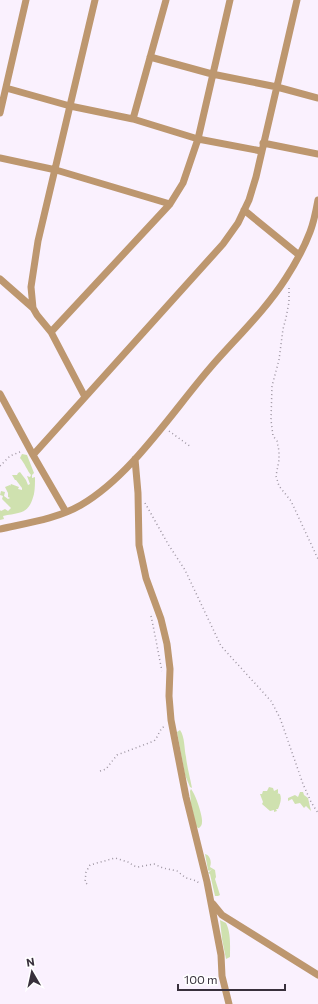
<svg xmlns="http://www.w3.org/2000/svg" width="318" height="1004" viewBox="0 0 318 1004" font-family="Commissioner,sans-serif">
  <rect width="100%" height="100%" fill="#faf1fe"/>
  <!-- green -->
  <path fill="#cfe1af" d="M 22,454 L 27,455 L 34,473 L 32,475 L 32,478 L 35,477 C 35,483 35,488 34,494 C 29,514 22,512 3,516 L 4,519 L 0,520 L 0,510 L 1,511 L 5,509 L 8,511 L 11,508 L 2,499 L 3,496 L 0,495 L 1,491 L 5,492 L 4,496 L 8,499 L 10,498 L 8,497 L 8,493 L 5,487 L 10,485 L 10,486 L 11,484 L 19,487 L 18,489 L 22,490 L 22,488 L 16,480 L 15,480 L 12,475 L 17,475 L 18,473 L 20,472 L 26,480 L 28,485 L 30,484 L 27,476 L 30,477 L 31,475 C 28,472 24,462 20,458 Z
    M 180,730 C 185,737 184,748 186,757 C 187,767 190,777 192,788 L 190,787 L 185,775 L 177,732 Z
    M 269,787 L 273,788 L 274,791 L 278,789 L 278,793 L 277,793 L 280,794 C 282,799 280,804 278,809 L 276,809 L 277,811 L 274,812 L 274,810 L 270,811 L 262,804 L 263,802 L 260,794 L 262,794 L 263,791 L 267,791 Z
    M 191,789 C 195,793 203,816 202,822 C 202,825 201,826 199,828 L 198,828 L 196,826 L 191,804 L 190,791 Z
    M 300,792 L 303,792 L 304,795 L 308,798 L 311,811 L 306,806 L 304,808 L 300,803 L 295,804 L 292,799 L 288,801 L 288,798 L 295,795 L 298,797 Z
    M 205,854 C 210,855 212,862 210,867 L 215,870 L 216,877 L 215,879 L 220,895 L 218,896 L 215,896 L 210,874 L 208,873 L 212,869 L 209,871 L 208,870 Z
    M 220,920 L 226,923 C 231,933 230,945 230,957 L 226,959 L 222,939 Z"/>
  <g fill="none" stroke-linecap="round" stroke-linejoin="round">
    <!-- path -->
    <path stroke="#9e96a2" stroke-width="1.5" stroke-dasharray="1 3" stroke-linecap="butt" d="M 289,288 L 289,302 L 286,318 L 283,329 L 279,360 L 272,386 L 271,420 L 273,436 L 277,441 L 279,451 L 279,460 L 276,476 L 279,486 L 291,501 L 318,559
      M 169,431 L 191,447
      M 0,466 L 10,456 L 22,451
      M 145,503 L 168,544 L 185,570 L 221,646 L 271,701 L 280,718 L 303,784 L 311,802 L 318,813
      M 151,616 C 155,634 158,652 162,671
      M 100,771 L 106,769 L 117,755 L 154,741 C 159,736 159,729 165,726
      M 87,884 L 85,882 L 86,872 L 90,865 L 115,858 L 128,862 L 134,866 L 138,867 L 154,864 L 163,868 L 177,871 L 186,878 L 197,881 L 200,885"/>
    <!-- minor -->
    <path stroke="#bd976f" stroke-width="7" d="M 150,57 L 212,74 L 277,87 L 318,98
      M 6,88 L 70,106 L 133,119 L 198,139 L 261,151
      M 0,113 L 26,0
      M 133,119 L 166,0
      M 263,143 L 318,154
      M 0,158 L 56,170 L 170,204
      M 244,210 L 299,255
      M 0,279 L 33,308
      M 51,332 L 170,204 L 183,183 L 198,139 L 230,0
      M 0,394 L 33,455 L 66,512
      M 85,397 L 51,332 L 37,315 L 33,308 L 31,287 L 38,241 L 95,0
      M 33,455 L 223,244 L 238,223 L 249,200 L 256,177 L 297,0
      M 135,459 L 138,493 L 139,545 L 146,578 L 161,619 L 167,644 L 170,669 L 169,696 L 171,720 L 186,797 L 207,882 L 221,955 L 222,976 L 229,1004
      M 0,529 C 27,523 57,519 81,505 C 131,476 172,412 210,368 C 235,339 265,311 286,278 C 295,264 304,248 310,232 C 314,222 316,211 318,200
      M 213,904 L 222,915 L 318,975"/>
  </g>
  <!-- north arrow -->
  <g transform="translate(32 972) rotate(351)" stroke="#ffffff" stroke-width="3" paint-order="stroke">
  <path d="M0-3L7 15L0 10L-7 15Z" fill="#38303c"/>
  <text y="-6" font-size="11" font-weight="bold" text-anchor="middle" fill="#38303c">N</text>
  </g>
  <!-- scale -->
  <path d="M178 984v6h107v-6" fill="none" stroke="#38303c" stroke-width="2"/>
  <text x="184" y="984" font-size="12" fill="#38303c" stroke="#ffffff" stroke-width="3" paint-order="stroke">100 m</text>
</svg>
